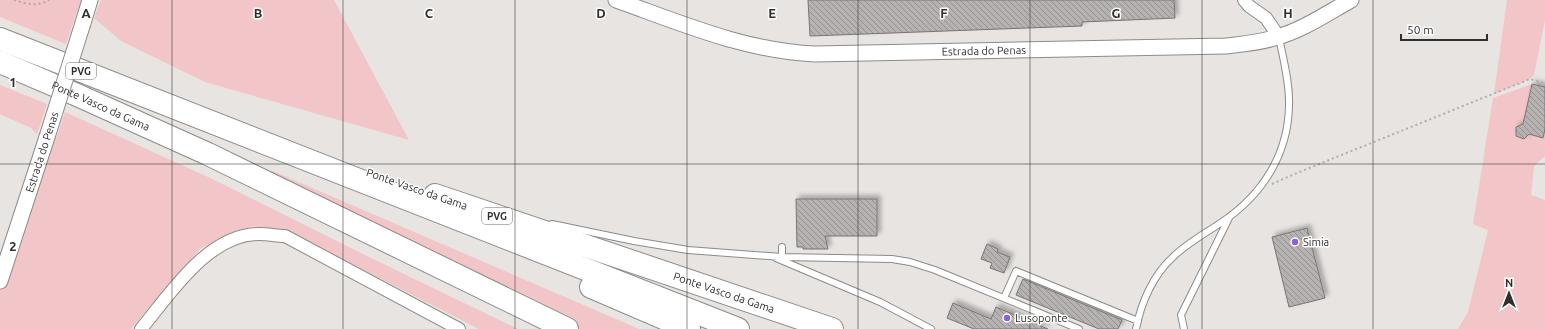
<svg xmlns="http://www.w3.org/2000/svg" width="1545" height="329" viewBox="0 0 1545 329" font-family="Ubuntu,sans-serif">
  <defs>
    <pattern id="building-back-hatch" width="6" height="6" patternUnits="userSpaceOnUse"><rect width="6" height="6" fill="#b6b2b1"/><path d="M-1 5l2 2M0 0l6 6M5-1l2 2" fill="none" stroke="#959190"/></pattern>
    <filter id="shadow"><feDropShadow dx="3.5" dy="-3.5" stdDeviation="2" flood-color="#0004"/></filter>
  </defs>
  <rect width="100%" height="100%" fill="#e7e4e1"/>
  <!-- grass -->
  <path fill="#f2c5c8" d="M 0,0 L 82,0 L 74,20 L 66,44 L 0,17 Z
    M 101,0 L 334,0 L 409,140 L 205,82 L 121,41 L 94,18 Z
    M 1507,0 L 1545,0 L 1545,20 L 1534,75 L 1530,79 L 1494,94 Z
    M 1532,84 L 1523,124 L 1516,127 L 1516,136 L 1524,139 L 1529,134 L 1543,138 L 1545,129 L 1545,156 L 1534,166 L 1531,195 L 1545,200 L 1545,329 L 1458,329 L 1468,312 L 1488,230 L 1473,224 L 1493,98 Z
    M 0,85 L 47,104 L 37,134 L 31,128 L 0,114 Z
    M 65,112 L 208,177 L 371,258 L 518,329 L 479,329 L 301,238 L 253,226 L 201,248 L 131,329 L 0,329 L 0,288 L 47,137 L 56,139 Z
    M 263,171 L 273,171 L 639,329 L 578,329 Z"/>
  <!-- building -->
  <path fill="url(#building-back-hatch)" stroke="#797574" filter="url(#shadow)" d="M 808,0 L 1174,0 L 1175,18 L 1082,22 L 1082,26 L 810,36 Z
    M 1532,84 L 1545,87 L 1545,129 L 1543,138 L 1529,134 L 1524,139 L 1516,136 L 1516,127 L 1523,124 Z
    M 796,199 L 877,199 L 877,236 L 825,236 L 828,249 L 803,249 L 803,247 L 797,247 Z
    M 1307,228 L 1325,298 L 1289,307 L 1272,237 Z
    M 987,244 L 998,249 L 997,252 L 1010,257 L 1004,273 L 990,268 L 992,263 L 981,259 Z
    M 1023,279 L 1122,320 L 1118,329 L 1099,329 L 1016,295 Z
    M 953,303 L 991,319 L 996,307 L 1048,329 L 974,329 L 947,318 Z"/>
  <g fill="none" stroke-linecap="round" stroke-linejoin="round">
    <!-- service casing -->
    <g stroke="#8d8b88" stroke-width="8">
      <path id="service" d="M 552,224 L 634,241 L 688,250 L 782,257 L 892,259 L 910,262 L 935,270 L 1079,329
        M 782,247 L 782,257
        M 776,258 L 880,302 L 931,329
        M 1004,298 L 1016,271 L 1138,321
        M 1136,329 C 1141,303 1153,275 1173,257 C 1187,243 1206,233 1222,222 C 1262,195 1288,155 1289,106 C 1290,83 1283,59 1279,37
        M 1184,329 L 1181,315 L 1229,218"/>
    </g>
    <!-- minor casing -->
    <g stroke="#8d8b88" stroke-width="14">
      <path id="minor" d="M 1244,0 L 1249,6 L 1266,18 L 1279,37
        M 141,329 C 170,294 209,233 260,234 C 268,234 277,236 285,236 L 459,329"/>
    </g>
    <!-- tertiary casing -->
    <g stroke="#8d8b88" stroke-width="17">
      <g id="tertiary">
        <path id="s1" d="M 616,0 C 681,23 745,51 815,54 L 1226,46 C 1242,44 1258,43 1274,38 C 1301,31 1326,14 1351,0"/>
        <path d="M 83,23 L 90,0"/>
        <path d="M 0,281 L 47,137"/>
      </g>
    </g>
    <!-- motorway casing -->
    <g stroke="#8d8b88" stroke-width="24">
      <g id="motorway">
        <path d="M 0,39 L 738,329"/>
        <path id="s2" d="M 0,62 L 77,95 L 208,154 L 567,329"/>
        <path id="s3" d="M 435,195 L 832,329"/>
        <path d="M 591,287 L 689,329"/>
      </g>
    </g>
    <!-- path -->
    <path stroke="#b0adab" stroke-width="2" stroke-dasharray="2 3" stroke-linecap="butt" d="M 14,0 C 27,4 37,7 49,0
      M 1272,184 L 1297,173 L 1530,79 L 1545,83"/>
    <!-- service -->
    <use href="#service" stroke="#fff" stroke-width="6"/>
    <!-- minor -->
    <use href="#minor" stroke="#fff" stroke-width="12"/>
    <!-- tertiary -->
    <use href="#tertiary" stroke="#fff" stroke-width="15"/>
    <!-- motorway -->
    <use href="#motorway" stroke="#fff" stroke-width="22"/>
    <!-- tertiary-bridge casing -->
    <g stroke="#8d8b88" stroke-width="17" stroke-linecap="butt">
      <path id="tertiary-bridge" d="M 47,137 L 83,23"/>
    </g>
    <!-- tertiary-bridge -->
    <use href="#tertiary-bridge" stroke="#fff" stroke-width="15"/>
  </g>
  <!-- grid -->
  <path fill="none" stroke="#312f2e" stroke-width="1" stroke-opacity="0.55" d="M 172,0 L 172,329M 343,0 L 343,329M 515,0 L 515,329M 687,0 L 687,329M 858,0 L 858,329M 1030,0 L 1030,329M 1202,0 L 1202,329M 1373,0 L 1373,329M 0,164 L 1545,164"/>
  <!-- markers -->
  <g fill="#8c62dc" stroke="#fff" stroke-width="1.5">
    <circle cx="1295" cy="242" r="4"/>
    <circle cx="1007" cy="318" r="4"/>
  </g>
  <g text-anchor="middle" dominant-baseline="central" stroke-width="3" stroke-linejoin="round" paint-order="stroke">
    <!-- shield labels -->
    <g fill="#fff" stroke="#6f6d6d" stroke-width="1">
      <rect x="66" y="63" width="30" height="16" rx="3"/>
      <rect x="482" y="208" width="30" height="16" rx="3"/>
    </g>
    <g font-size="10" font-weight="bold" fill="#312f2e">
      <text x="81" y="71">PVG</text>
      <text x="497" y="216">PVG</text>
    </g>
    <!-- street labels -->
    <g font-size="11" fill="#312f2e" stroke="#fff">
      <text stroke="none"><textPath href="#s1" startOffset="376">Estrada do Penas</textPath></text>
      <text stroke="none"><textPath href="#s2" startOffset="110">Ponte Vasco da Gama</textPath></text>
      <text transform="translate(42 152) rotate(-72)">Estrada do Penas</text>
      <text transform="translate(417 189) rotate(19)">Ponte Vasco da Gama</text>
      <text stroke="none"><textPath href="#s3" startOffset="305">Ponte Vasco da Gama</textPath></text>
    </g>
    <!-- poi labels -->
    <g font-size="11" fill="#312f2e" stroke="#fff" text-anchor="start">
      <text x="1303" y="242">Simia</text>
      <text x="1015" y="318">Lusoponte</text>
    </g>
  </g>
  <g font-size="13" text-anchor="middle" font-weight="bold" fill="#312f2e" stroke="#fff" stroke-width="3" stroke-linejoin="round" paint-order="stroke">
    <text x="86" y="18">A</text>
    <text x="258" y="18">B</text>
    <text x="429" y="18">C</text>
    <text x="601" y="18">D</text>
    <text x="772" y="18">E</text>
    <text x="944" y="18">F</text>
    <text x="1116" y="18">G</text>
    <text x="1288" y="18">H</text>
    <text x="13" y="87">1</text>
    <text x="13" y="251">2</text>
  </g>
  <!-- north arrow -->
  <g transform="translate(1509 293)" stroke="#ffffff" stroke-width="3" paint-order="stroke">
  <path d="M0-3L7 15L0 10L-7 15Z" fill="#312f2e"/>
  <text y="-6" font-size="11" font-weight="bold" text-anchor="middle" fill="#312f2e">N</text>
  </g>
  <!-- scale -->
  <path d="M1401 34v6h86v-6" fill="none" stroke="#312f2e" stroke-width="2"/>
  <text x="1407" y="34" font-size="12" fill="#312f2e" stroke="#ffffff" stroke-width="3" paint-order="stroke">50 m</text>
</svg>
